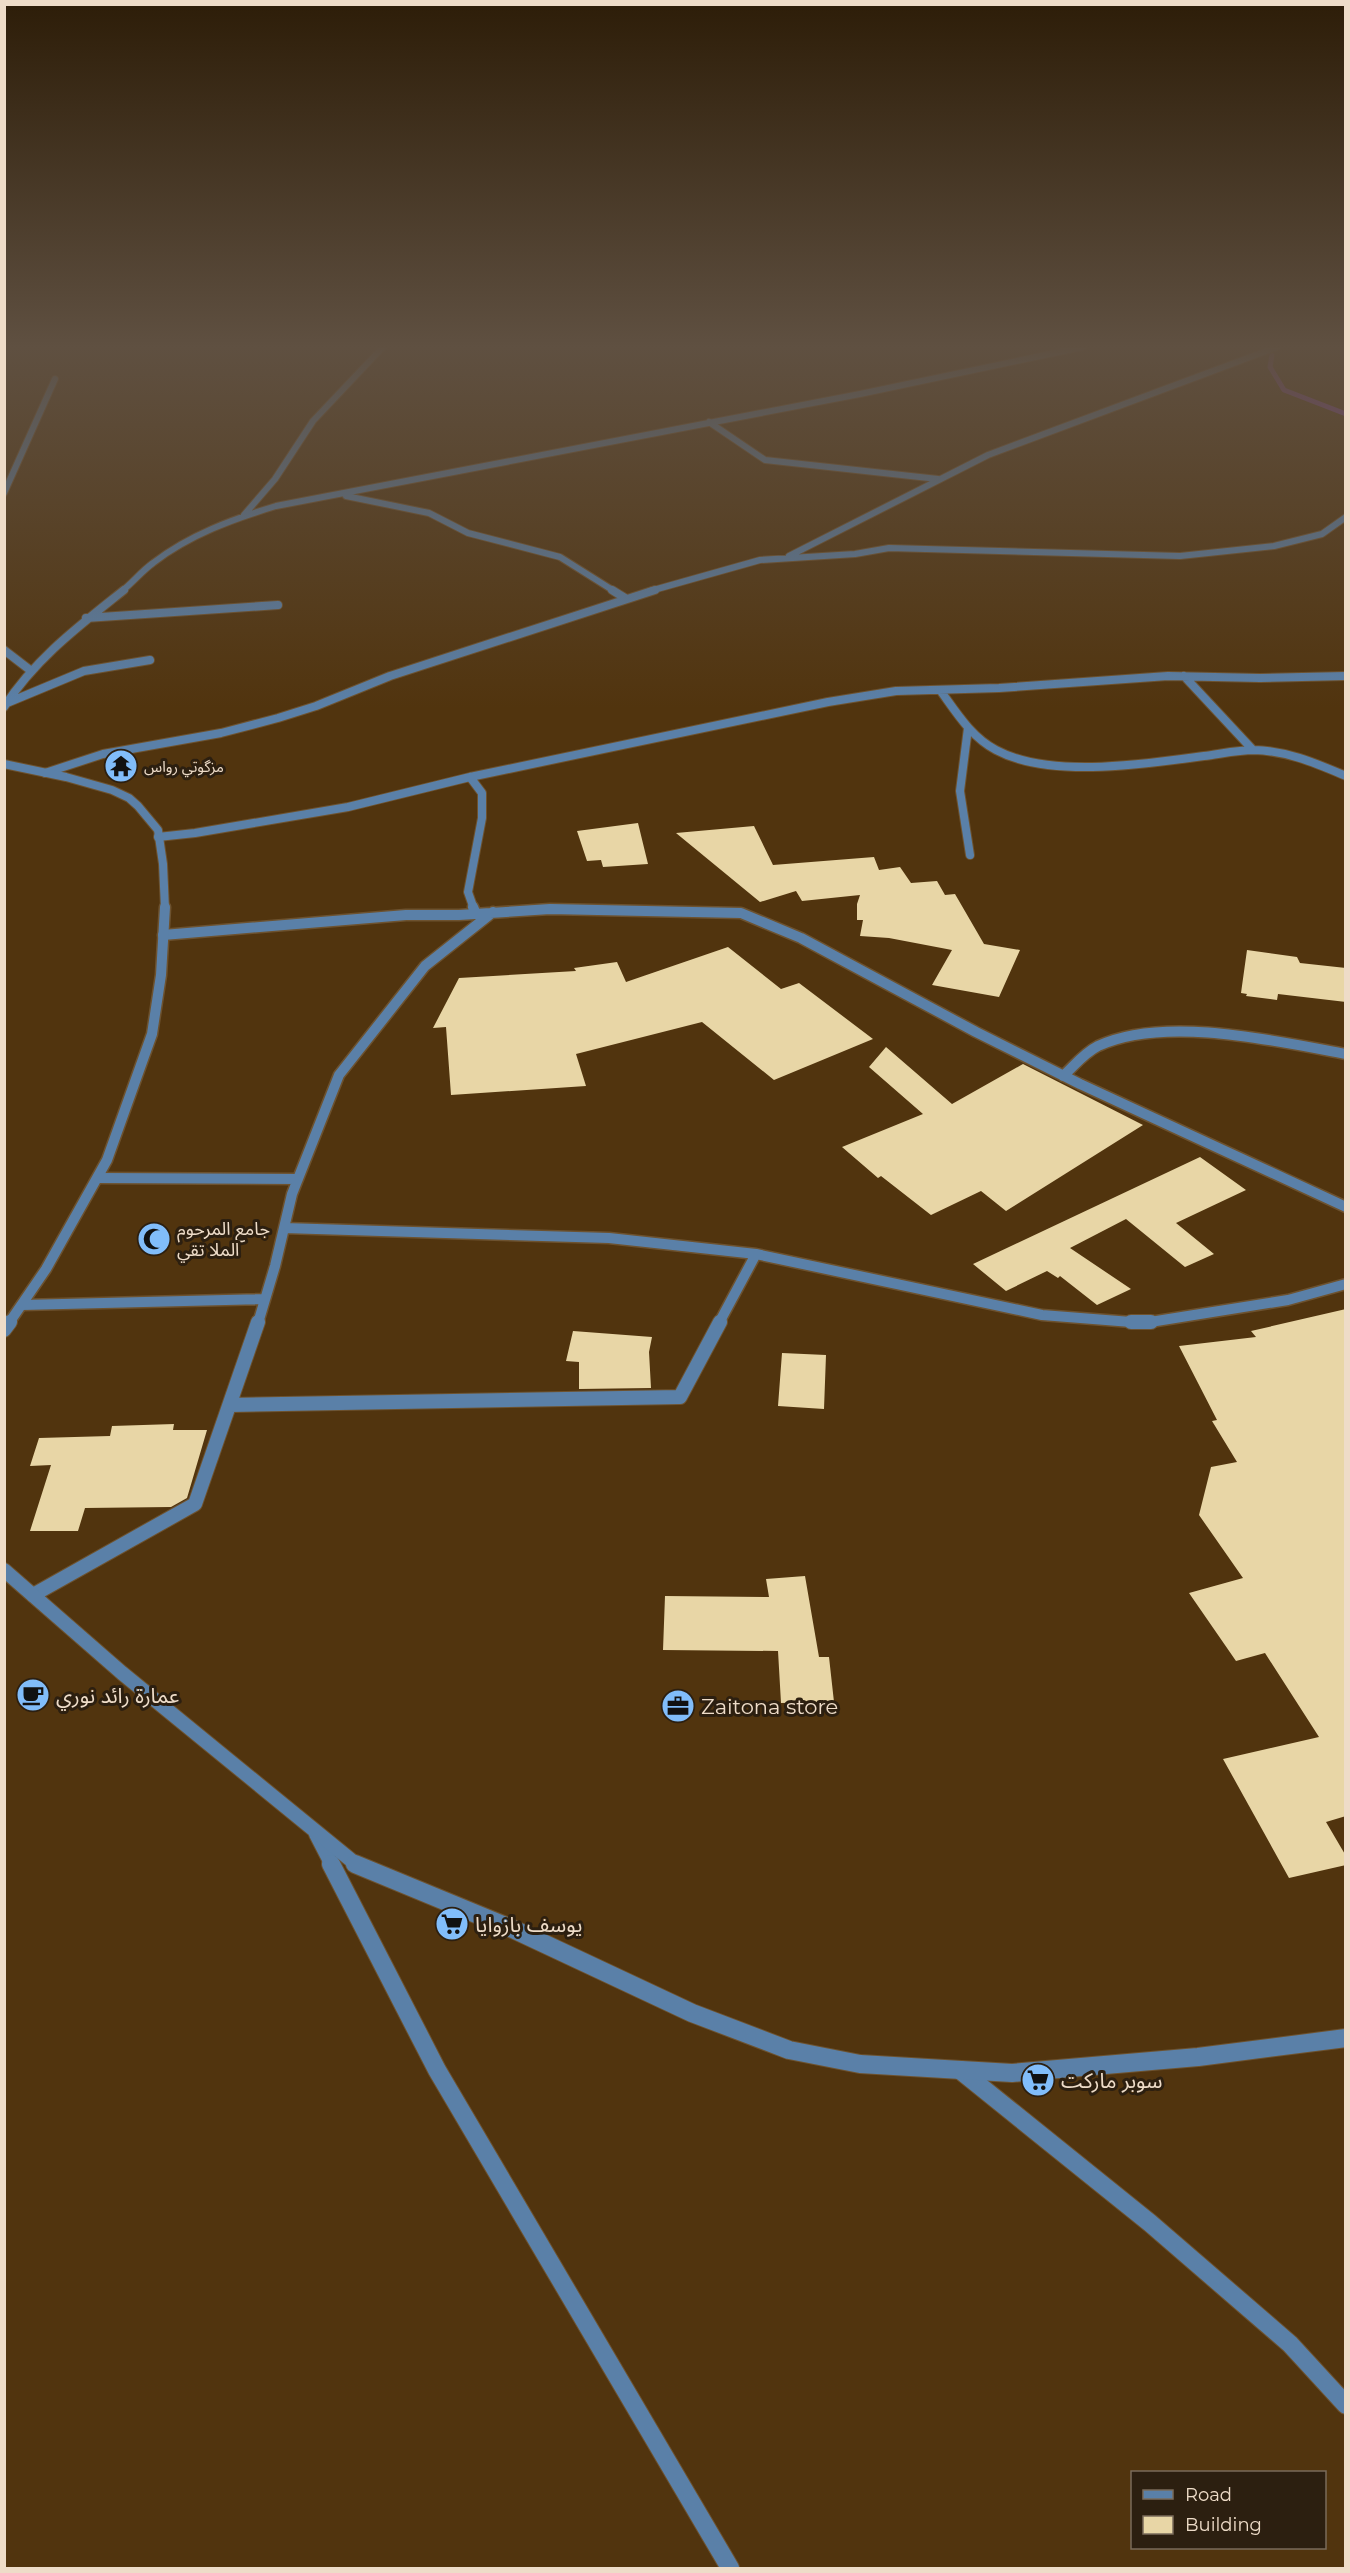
<svg xmlns="http://www.w3.org/2000/svg" width="1350" height="2573" viewBox="0 0 1350 2573" font-family="Montserrat,'Noto Sans Arabic',sans-serif">
  <rect width="100%" height="100%" fill="#51340e"/>
  <g fill="none" stroke-linecap="round" stroke-linejoin="round">
    <!-- stream -->
    <path stroke="#803fa8" stroke-width="5" d="M 1272,355 L 1270,367 L 1284,390 L 1346,414"/>
  </g>
  <!-- building -->
  <path fill="#e8d6a6" d="M 638,823 L 648,864 L 603,867 L 601,860 L 587,861 L 577,831 Z
    M 754,826 L 773,865 L 874,857 L 879,870 L 900,867 L 911,883 L 937,881 L 945,895 L 955,894 L 984,944 L 1020,950 L 999,997 L 932,985 L 952,950 L 889,938 L 860,936 L 863,920 L 857,920 L 857,904 L 860,895 L 802,901 L 796,891 L 760,902 L 676,833 Z
    M 728,947 L 781,989 L 799,983 L 873,1039 L 774,1080 L 702,1022 L 576,1054 L 586,1086 L 451,1095 L 446,1027 L 433,1028 L 459,978 L 576,971 L 574,968 L 617,962 L 626,982 Z
    M 1247,950 L 1297,957 L 1300,963 L 1346,968 L 1346,1002 L 1278,994 L 1277,1000 L 1246,996 L 1247,994 L 1241,993 Z
    M 886,1047 L 952,1104 L 1023,1064 L 1143,1125 L 1006,1211 L 981,1191 L 931,1215 L 881,1176 L 878,1178 L 842,1147 L 923,1114 L 869,1067 Z
    M 1200,1157 L 1246,1190 L 1176,1223 L 1214,1254 L 1185,1267 L 1126,1219 L 1070,1248 L 1131,1289 L 1097,1305 L 1060,1276 L 1058,1278 L 1047,1271 L 1006,1291 L 973,1264 Z
    M 1346,1309 L 1346,1816 L 1326,1822 L 1346,1856 L 1346,1865 L 1289,1878 L 1223,1759 L 1319,1737 L 1265,1653 L 1236,1661 L 1189,1593 L 1243,1578 L 1199,1515 L 1211,1467 L 1237,1462 L 1212,1421 L 1217,1420 L 1179,1346 L 1256,1337 L 1251,1331 Z
    M 573,1331 L 652,1337 L 649,1352 L 651,1388 L 579,1389 L 579,1362 L 566,1361 Z
    M 782,1353 L 826,1355 L 824,1409 L 778,1406 Z
    M 174,1424 L 173,1430 L 207,1430 L 187,1498 L 171,1507 L 85,1508 L 78,1531 L 30,1531 L 51,1465 L 30,1466 L 39,1438 L 110,1436 L 112,1426 Z
    M 805,1576 L 819,1657 L 829,1657 L 834,1702 L 781,1703 L 778,1651 L 663,1650 L 665,1596 L 769,1597 L 766,1579 Z"/>
  <g fill="none" stroke-linecap="round" stroke-linejoin="round">
    <!-- minor-far4 casing -->
    <g stroke="#6d522f" stroke-width="8">
      <path id="minor-far4" d="M 709,422 L 765,460 L 938,479
        M 4,493 L 55,379
        M 346,496 L 429,513 L 468,533 L 560,557 L 614,591
        M 244,515 L 275,479 L 313,421 L 383,347
        M 789,556 L 988,455 L 1277,347
        M 122,591 C 133,582 142,571 153,563 C 189,535 233,519 276,506 L 860,394 L 1083,347
        M 650,591 L 760,560 L 855,554 L 889,548 L 1180,556 L 1274,546 L 1322,534 L 1346,517"/>
    </g>
    <!-- minor-far3 casing -->
    <g stroke="#6d522f" stroke-width="10">
      <path id="minor-far3" d="M 612,590 L 625,598
        M 86,618 L 278,605
        M 4,650 L 30,670
        M 1184,676 L 1253,750
        M 940,690 C 956,712 971,737 996,750 C 1050,779 1145,764 1204,756 C 1220,754 1238,750 1254,750 C 1288,751 1315,763 1346,776
        M 7,703 L 84,671 L 150,660
        M 4,707 C 36,658 79,626 124,590
        M 968,728 L 960,791 L 970,855
        M 45,773 L 103,754 L 221,733 L 278,718 L 316,706 L 390,676 L 655,590
        M 470,777 L 482,793 L 482,818 L 468,892 L 474,909
        M 158,837 L 195,833 L 348,807 L 470,777 L 828,702 L 896,691 L 999,688 L 1168,676 L 1260,678 L 1346,676"/>
    </g>
    <!-- minor-far2 casing -->
    <g stroke="#6d522f" stroke-width="13">
      <path id="minor-far2" d="M 473,907 L 476,914
        M 163,935 L 406,915 L 459,915 L 550,909 L 741,913 L 801,938 L 976,1032 L 1080,1084 L 1346,1207
        M 1063,1076 C 1074,1066 1084,1053 1098,1046 C 1164,1015 1276,1041 1346,1054
        M 98,1178 L 298,1179
        M 284,1228 L 609,1238 L 756,1254 L 1042,1315 L 1144,1323 L 1288,1300 L 1346,1284
        M 22,1305 L 265,1299
        M 258,1323 L 275,1266 L 292,1194 L 339,1075 L 425,966 L 493,912
        M 719,1323 L 756,1254"/>
    </g>
    <!-- minor-far1 casing -->
    <g stroke="#6d522f" stroke-width="16">
      <path id="minor-far1" d="M 1131,1322 L 1151,1322
        M 230,1405 L 680,1397 L 720,1322
        M 33,1595 L 195,1504 L 258,1322
        M 316,1834 L 332,1865"/>
    </g>
    <!-- minor casing -->
    <g stroke="#6d522f" stroke-width="20">
      <path id="minor" d="M 331,1864 L 437,2070 L 730,2568
        M 960,2070 L 1150,2223 L 1290,2344 L 1346,2405"/>
    </g>
    <!-- tertiary-far3 casing -->
    <g stroke="#6d522f" stroke-width="10">
      <path id="tertiary-far3" d="M 4,764 L 66,777 L 112,790 L 129,798 L 138,806 L 158,830 L 163,864 L 165,909"/>
    </g>
    <!-- tertiary-far2 casing -->
    <g stroke="#6d522f" stroke-width="13">
      <path id="tertiary-far2" d="M 9,1323 L 46,1269 L 107,1160 L 152,1034 L 161,975 L 165,907"/>
    </g>
    <!-- tertiary-far1 casing -->
    <g stroke="#6d522f" stroke-width="16">
      <path id="tertiary-far1" d="M 4,1330 L 10,1322
        M 4,1570 L 122,1673 L 357,1865"/>
    </g>
    <!-- tertiary casing -->
    <g stroke="#6d522f" stroke-width="20">
      <path id="tertiary" d="M 355,1864 L 515,1930 L 692,2013 L 789,2050 L 860,2064 L 1012,2073 L 1198,2057 L 1346,2038"/>
    </g>
    <!-- minor-far4 -->
    <use href="#minor-far4" stroke="#5a80a8" stroke-width="6"/>
    <!-- minor-far3 -->
    <use href="#minor-far3" stroke="#5a80a8" stroke-width="8"/>
    <!-- minor-far2 -->
    <use href="#minor-far2" stroke="#5a80a8" stroke-width="10"/>
    <!-- minor-far1 -->
    <use href="#minor-far1" stroke="#5a80a8" stroke-width="14"/>
    <!-- minor -->
    <use href="#minor" stroke="#5a80a8" stroke-width="18"/>
    <!-- tertiary-far3 -->
    <use href="#tertiary-far3" stroke="#5a80a8" stroke-width="8"/>
    <!-- tertiary-far2 -->
    <use href="#tertiary-far2" stroke="#5a80a8" stroke-width="10"/>
    <!-- tertiary-far1 -->
    <use href="#tertiary-far1" stroke="#5a80a8" stroke-width="14"/>
    <!-- tertiary -->
    <use href="#tertiary" stroke="#5a80a8" stroke-width="18"/>
  </g>
  <!-- sky -->
  <linearGradient id="sky" x2="0" y2="1"><stop stop-color="#2d1d08"/><stop offset="0.49" stop-color="#5f5041"/><stop offset="1" stop-color="#5f5041" stop-opacity="0"/></linearGradient>
  <rect width="1350" height="708" fill="url(#sky)"/>
  <!-- icons -->
  <defs>
    <g id="temple-disc" transform="scale(1.725)"><circle r="9.5" fill="#81bdfa" stroke="#2c1f10"/><path d="M0-6L5-2H3V0L6.5 2.5H4V6H1.5V3h-3V6H-4V2.5H-6.5L-3 0V-2H-5Z" fill="#111"/></g>
    <g id="mosque-disc" transform="scale(1.725)"><circle r="9.5" fill="#81bdfa" stroke="#2c1f10"/><path d="M3.5-4.9A6 6 0 1 0 3.5 4.9A5 5 0 1 1 3.5-4.9Z" fill="#111"/></g>
    <g id="cafe-disc" transform="scale(1.725)"><circle r="9.5" fill="#81bdfa" stroke="#2c1f10"/><path d="M-5.5-4.5H6V0H3Q3 3.5 0 3.5H-2.5Q-5.5 3.5-5.5 0ZM3-3.2v2h1.7v-2ZM-6 4.5H4V6H-6Z" fill="#111"/></g>
    <g id="office-disc" transform="scale(1.725)"><circle r="9.5" fill="#81bdfa" stroke="#2c1f10"/><path d="M-6-3h4V-5.5h4V-3h4V5H-6ZM-1-4.5V-3h2v-1.5ZM-6 0V1H6V0Z" fill="#111"/></g>
    <g id="supermarket-disc" transform="scale(1.725)"><circle r="9.5" fill="#81bdfa" stroke="#2c1f10"/><path d="M-6-5.5h2.5l.6 2H6L4.5 2H-2.5L-4.4-4H-6ZM-1.5 3.2a1.3 1.3 0 1 0 .1 0ZM3 3.2a1.3 1.3 0 1 0 .1 0Z" fill="#111"/></g>
  </defs>
  <g fill-rule="evenodd">
    <use href="#temple-disc" x="121" y="766"/>
    <use href="#mosque-disc" x="154" y="1239"/>
    <use href="#cafe-disc" x="33" y="1695"/>
    <use href="#office-disc" x="678" y="1706"/>
    <use href="#supermarket-disc" x="452" y="1924"/>
    <use href="#supermarket-disc" x="1038" y="2080"/>
  </g>
  <g text-anchor="middle" dominant-baseline="central" stroke-width="6" stroke-linejoin="round" paint-order="stroke">
    <!-- far-poi labels -->
    <g font-size="15" fill="#eedcc8" stroke="#2c1f10" text-anchor="start">
      <text x="144" y="766">مزگوتي رواس</text>
    </g>
    <!-- poi labels -->
    <g font-size="18" fill="#eedcc8" stroke="#2c1f10" text-anchor="start">
      <text x="177" y="1229">جامع المرحوم<tspan x="177" dy="21">الملا تقي</tspan></text>
    </g>
    <!-- near-poi labels -->
    <g font-size="21" fill="#eedcc8" stroke="#2c1f10" text-anchor="start">
      <text x="56" y="1695">عمارة رائد نوري</text>
      <text x="701" y="1706">Zaitona store</text>
      <text x="475" y="1924">يوسف بازوايا</text>
      <text x="1061" y="2080">سوبر ماركت</text>
    </g>
  </g>
  <!-- border -->
  <rect width="1350" height="2573" fill="none" stroke="#eedcc8" stroke-width="12"/>
  <!-- legend -->
  <rect x="1131" y="2471" width="195" height="78" fill="#2c1f10" stroke="#7a6b5a" stroke-width="1.5"/>
  <rect x="1143" y="2490" width="30" height="9" fill="#5a80a8" stroke="#7a6b5a" stroke-width="1.5"/>
  <text x="1185" y="2501" font-size="18" fill="#eedcc8">Road</text>
  <rect x="1143" y="2516" width="30" height="18" fill="#e8d6a6" stroke="#7a6b5a" stroke-width="1.5"/>
  <text x="1185" y="2531" font-size="18" fill="#eedcc8">Building</text>
</svg>
